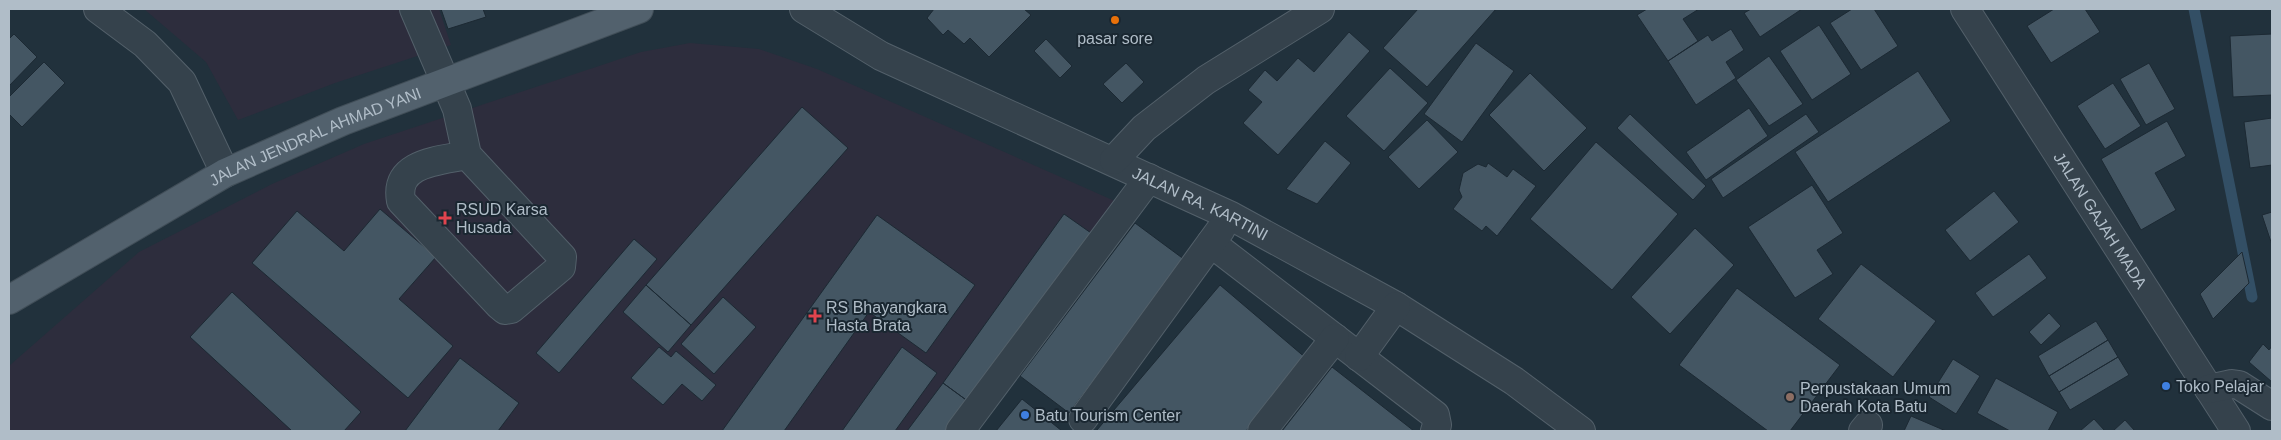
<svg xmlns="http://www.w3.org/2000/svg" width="2281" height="440" viewBox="0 0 2281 440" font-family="Arial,sans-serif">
  <rect width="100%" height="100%" fill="#21313c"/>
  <!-- medical -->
  <path fill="#2d2d3d" d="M 144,9 L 439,9 L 451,45 L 335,83 L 238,120 L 206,62 Z
    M 690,43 L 759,49 L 817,69 L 1117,202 L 950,431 L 9,431 L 9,366 L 139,252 L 272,184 L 364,144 L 641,52 Z"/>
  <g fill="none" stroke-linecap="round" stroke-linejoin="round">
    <!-- stream -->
    <path stroke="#334f65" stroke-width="11" d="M 2194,9 L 2252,297"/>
  </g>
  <!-- building -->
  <path fill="#445663" stroke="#1c2933" d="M 441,9 L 483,9 L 486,17 L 448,29 Z
    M 934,9 L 1024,9 L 1031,15 L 989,57 L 970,38 L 964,44 L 948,30 L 943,35 L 927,18 Z
    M 1418,9 L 1496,9 L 1427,87 L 1383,48 Z
    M 1647,9 L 1699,9 L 1683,19 L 1698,41 L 1668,61 L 1637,15 Z
    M 1751,9 L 1802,9 L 1760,37 L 1744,13 Z
    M 1852,9 L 1874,9 L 1898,46 L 1861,70 L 1830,23 Z
    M 2054,9 L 2085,9 L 2100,32 L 2051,63 L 2027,26 Z
    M 1819,25 L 1851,74 L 1812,100 L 1780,51 Z
    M 1731,29 L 1744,50 L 1726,62 L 1736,78 L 1696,105 L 1668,61 L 1708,35 L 1712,41 Z
    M 1349,32 L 1370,51 L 1278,155 L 1243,123 L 1262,102 L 1248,90 L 1265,70 L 1277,81 L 1298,58 L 1314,72 Z
    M 14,34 L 37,57 L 9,86 L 9,39 Z
    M 2272,34 L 2272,95 L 2233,97 L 2230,36 Z
    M 1046,39 L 1072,66 L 1060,78 L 1034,51 Z
    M 1476,43 L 1514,71 L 1462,142 L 1424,114 Z
    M 1769,56 L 1803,104 L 1769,126 L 1736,80 Z
    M 44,62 L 65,83 L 22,127 L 9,114 L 9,97 Z
    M 1126,63 L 1144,82 L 1122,103 L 1103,84 Z
    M 2149,63 L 2175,109 L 2146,125 L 2120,79 Z
    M 1390,68 L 1428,103 L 1384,151 L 1346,116 Z
    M 1918,71 L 1951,121 L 1828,202 L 1795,152 Z
    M 1530,73 L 1587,128 L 1544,171 L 1489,115 Z
    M 2113,83 L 2141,126 L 2105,149 L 2077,106 Z
    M 802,107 L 848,148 L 691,325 L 646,285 Z
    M 1749,108 L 1768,136 L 1706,180 L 1686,152 Z
    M 1630,114 L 1706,186 L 1693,200 L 1617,128 Z
    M 1806,114 L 1819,132 L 1723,198 L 1711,179 Z
    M 2272,118 L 2272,165 L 2250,168 L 2244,122 Z
    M 1427,120 L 1458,152 L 1419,189 L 1388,157 Z
    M 2167,121 L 2186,156 L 2155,173 L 2176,210 L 2141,230 L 2101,159 Z
    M 1325,141 L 1351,163 L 1317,204 L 1286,189 Z
    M 1596,142 L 1678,214 L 1612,290 L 1530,219 Z
    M 1488,163 L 1507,177 L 1513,169 L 1536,186 L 1497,236 L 1486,226 L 1482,231 L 1453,209 L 1462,197 L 1459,190 L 1463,173 L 1478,164 L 1486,167 Z
    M 1812,185 L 1843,233 L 1817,250 L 1833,274 L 1795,298 L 1748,227 Z
    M 1994,191 L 2019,222 L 1970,261 L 1945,230 Z
    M 380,209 L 436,257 L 399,299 L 453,346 L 408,398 L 252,263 L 297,211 L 344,251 Z
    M 2272,212 L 2272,245 L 2262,215 Z
    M 1064,214 L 1091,233 L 969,402 L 943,383 Z
    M 877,215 L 975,285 L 926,353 L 869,312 L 784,431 L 722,431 Z
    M 1135,223 L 1185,260 L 1069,413 L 1020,376 Z
    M 1695,228 L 1734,265 L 1670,334 L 1631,297 Z
    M 634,239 L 657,259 L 559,373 L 536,353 Z
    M 2242,252 L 2249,283 L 2213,319 L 2200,294 Z
    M 2029,254 L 2047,278 L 1993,317 L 1975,293 Z
    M 1861,264 L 1936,321 L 1893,377 L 1818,319 Z
    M 646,285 L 691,325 L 668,352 L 623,312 Z
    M 1220,285 L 1307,359 L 1246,431 L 1098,431 L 1097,430 Z
    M 1737,288 L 1840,365 L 1790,431 L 1768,431 L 1679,365 Z
    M 232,292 L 361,412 L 344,431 L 292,431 L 190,337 Z
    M 723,297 L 756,327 L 714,374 L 681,344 Z
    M 2049,313 L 2061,326 L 2041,345 L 2029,332 Z
    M 2096,321 L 2108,340 L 2049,376 L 2038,356 Z
    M 2108,340 L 2118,357 L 2059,392 L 2049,376 Z
    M 2263,344 L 2269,350 L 2272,346 L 2272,382 L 2249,362 Z
    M 659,347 L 671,357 L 676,351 L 716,385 L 702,401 L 682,384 L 663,405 L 631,378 Z
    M 902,347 L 937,373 L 895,431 L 842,431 Z
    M 2118,357 L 2129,375 L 2070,410 L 2059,392 Z
    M 460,358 L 519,403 L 498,431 L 405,431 Z
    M 1953,359 L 1980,376 L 1956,414 L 1929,397 Z
    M 1332,367 L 1414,431 L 1282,431 Z
    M 1996,378 L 2058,412 L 2048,431 L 2010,431 L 1977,413 Z
    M 943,383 L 969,402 L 948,431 L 907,431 Z
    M 1022,399 L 1062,431 L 996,431 Z
    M 1911,416 L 1946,431 L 1904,431 Z
    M 2094,419 L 2105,431 L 2080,431 Z
    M 2125,420 L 2135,431 L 2113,431 Z"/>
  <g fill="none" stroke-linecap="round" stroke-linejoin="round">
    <!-- minor casing -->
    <g stroke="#53606a" stroke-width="30">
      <g id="minor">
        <path d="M 98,9 L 145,44 L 182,82 L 225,173"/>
        <path d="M 414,9 L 457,109 L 467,155 L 562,257 L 561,267 L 511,309 L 505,310 L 499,305 L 401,201 C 394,162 439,161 467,155"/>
        <path id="s1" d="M 804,9 L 881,56 L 1231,216 L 1396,306 L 1514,381 L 1581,431"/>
        <path id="s2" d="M 1965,9 L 2236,431"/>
        <path d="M 1114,160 L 1144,128 L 1206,80 L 1320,9"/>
        <path d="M 1211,243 L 1435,415 L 1437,425 L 1435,431"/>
        <path d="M 1359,357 L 1396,306"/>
        <path d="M 2209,389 L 2232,384 L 2239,385 L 2272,406"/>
        <path d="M 1083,419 L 1221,229"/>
        <path d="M 960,431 L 1149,178"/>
        <path d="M 1262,431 L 1335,338"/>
        <path d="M 1863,431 L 1868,425"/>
      </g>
    </g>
    <!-- major casing -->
    <g stroke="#414e58" stroke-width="30">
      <g id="major">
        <path id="s3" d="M 9,300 L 225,173 L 343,121 L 639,9"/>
      </g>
    </g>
    <!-- minor -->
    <use href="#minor" stroke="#35424c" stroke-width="28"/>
    <!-- major -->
    <use href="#major" stroke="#52616d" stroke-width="28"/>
  </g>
  <!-- markers -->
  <circle fill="#e8710a" stroke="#1a2731" stroke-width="2" cx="1115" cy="20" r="5"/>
  <g fill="#e0444e" stroke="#1a2731" stroke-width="2">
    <path d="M442.5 210.5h5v5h5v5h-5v5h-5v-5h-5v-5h5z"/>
    <path d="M812.5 308.5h5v5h5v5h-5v5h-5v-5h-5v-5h5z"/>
  </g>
  <g fill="#3f7fe0" stroke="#1a2731" stroke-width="2">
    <circle cx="2166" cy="386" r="5"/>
    <circle cx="1025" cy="415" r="5"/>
  </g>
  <circle fill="#8d6e63" stroke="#1a2731" stroke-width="2" cx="1790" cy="397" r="5"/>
  <g text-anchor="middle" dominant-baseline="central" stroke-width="4" stroke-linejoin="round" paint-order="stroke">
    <!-- poi labels -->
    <g font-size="16" fill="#b0bdc8" stroke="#1a2731" text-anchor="start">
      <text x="1115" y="38" text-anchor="middle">pasar sore</text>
      <text x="456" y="209">RSUD Karsa<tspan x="456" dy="18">Husada</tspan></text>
      <text x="826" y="307">RS Bhayangkara<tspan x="826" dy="18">Hasta Brata</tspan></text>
      <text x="2176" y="386">Toko Pelajar</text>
      <text x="1800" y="388">Perpustakaan Umum<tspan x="1800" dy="18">Daerah Kota Batu</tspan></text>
      <text x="1035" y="415">Batu Tourism Center</text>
    </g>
    <!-- street labels -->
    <g font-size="16" fill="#b0bdc8" stroke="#1a2731">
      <text stroke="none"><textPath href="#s3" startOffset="348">JALAN JENDRAL AHMAD YANI</textPath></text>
      <text stroke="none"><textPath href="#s1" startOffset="442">JALAN RA. KARTINI</textPath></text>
      <text stroke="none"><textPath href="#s2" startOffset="251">JALAN GAJAH MADA</textPath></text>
    </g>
  </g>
  <!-- border -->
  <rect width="2281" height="440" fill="none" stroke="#b0bdc8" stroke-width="20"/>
</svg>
